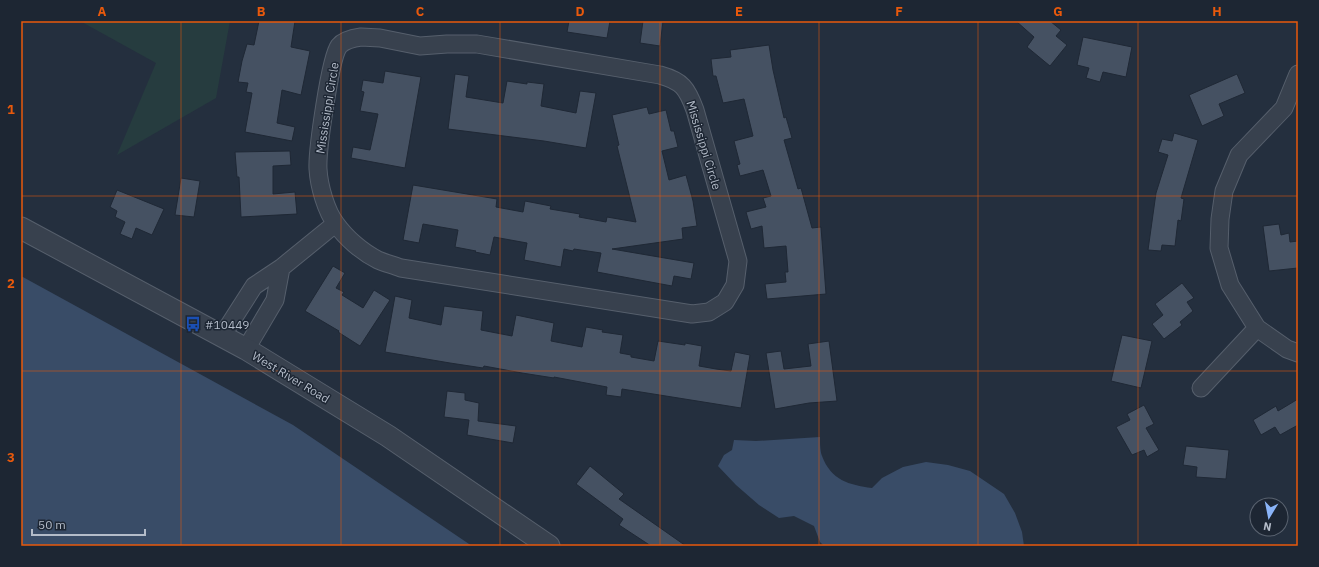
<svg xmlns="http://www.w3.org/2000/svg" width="1319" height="567" viewBox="0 0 1319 567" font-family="'IBM Plex Sans',sans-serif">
  <rect width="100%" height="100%" fill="#242f3e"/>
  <!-- green -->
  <path fill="#263c3f" d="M 80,21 L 230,21 L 216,98 L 117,155 L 156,63 Z"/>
  <!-- water -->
  <path fill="#394c67" d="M 21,276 L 293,425 L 472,546 L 21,546 Z
    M 820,437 C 820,443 820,451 822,456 C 831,480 849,485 872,488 L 882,478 L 903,467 L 926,462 L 948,465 L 970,471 L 1004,494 L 1015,513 L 1022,532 L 1024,546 L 824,546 L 820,542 L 814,526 L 794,516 L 779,518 L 759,505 L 736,485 L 718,466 L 724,455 L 732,450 L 734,440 L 756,441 Z"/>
  <!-- building -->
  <path fill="#455162" stroke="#1f2835" d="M 259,21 L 295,21 L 291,47 L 310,51 L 301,95 L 282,90 L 277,123 L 295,127 L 292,141 L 245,132 L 252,93 L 246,92 L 248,83 L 238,82 L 242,61 L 247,44 L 254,45 Z
    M 569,21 L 610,21 L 607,38 L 567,32 Z
    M 643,21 L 663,21 L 660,46 L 640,43 Z
    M 1016,21 L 1050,21 L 1061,30 L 1056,36 L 1067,45 L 1050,66 L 1027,47 L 1034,37 Z
    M 1083,37 L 1132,47 L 1126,77 L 1103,72 L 1100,82 L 1086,78 L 1089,68 L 1077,65 Z
    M 769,45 L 773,70 L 784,118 L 786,117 L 792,138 L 784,140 L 798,189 L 801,188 L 812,228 L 821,227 L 826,294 L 767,299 L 765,284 L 786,282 L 785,272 L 788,272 L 786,246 L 764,248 L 762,226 L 751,229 L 746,212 L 766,207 L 763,198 L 771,196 L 763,170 L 740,176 L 737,165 L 740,164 L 734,141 L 753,136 L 744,99 L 723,103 L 716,76 L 713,76 L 711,59 L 731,57 L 730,50 Z
    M 385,71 L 421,77 L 405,168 L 351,158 L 353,147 L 370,150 L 378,114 L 360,111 L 364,92 L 361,91 L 363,80 L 383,83 Z
    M 455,74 L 469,76 L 466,97 L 503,103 L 507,81 L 527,84 L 527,82 L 544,84 L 541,106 L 576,113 L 580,91 L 596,93 L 586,148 L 544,141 L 448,129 Z
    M 1237,74 L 1245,93 L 1219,104 L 1224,116 L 1202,126 L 1189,95 Z
    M 647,107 L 649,114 L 666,110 L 671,131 L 674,131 L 678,147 L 662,151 L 669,180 L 686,175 L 693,201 L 697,226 L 682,228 L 683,239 L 612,249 L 694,263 L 691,279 L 674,276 L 672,286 L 597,272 L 601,253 L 574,249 L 573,251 L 564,249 L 561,267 L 524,260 L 527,243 L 494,237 L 490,255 L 475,252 L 476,251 L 455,247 L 458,230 L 423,224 L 419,243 L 403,240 L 413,185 L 497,199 L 496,207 L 523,212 L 525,201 L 551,206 L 550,209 L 580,214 L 579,217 L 606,222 L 607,217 L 636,222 L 617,146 L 619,145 L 612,115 Z
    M 1174,133 L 1198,140 L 1181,198 L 1184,199 L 1181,221 L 1178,220 L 1175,246 L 1162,245 L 1161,251 L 1148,250 L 1156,193 L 1168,155 L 1158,152 L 1162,139 L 1172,141 Z
    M 290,151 L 291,165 L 273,166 L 273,194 L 295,192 L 297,214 L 241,217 L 239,177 L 237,177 L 235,152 Z
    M 181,178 L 200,181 L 194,217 L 175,215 Z
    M 117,190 L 164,209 L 152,235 L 136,228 L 132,239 L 120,234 L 125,222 L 115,217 L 117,211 L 110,207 Z
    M 1279,224 L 1281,235 L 1289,233 L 1290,242 L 1298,241 L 1298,268 L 1269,271 L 1263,226 Z
    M 333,266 L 345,273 L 336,288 L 344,292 L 342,295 L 363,308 L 374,290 L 390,300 L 360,346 L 338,332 L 339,331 L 305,311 Z
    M 1182,283 L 1194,298 L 1187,302 L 1193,311 L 1180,322 L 1182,325 L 1164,339 L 1152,324 L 1163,315 L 1155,304 Z
    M 395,296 L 412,300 L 409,318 L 441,325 L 444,306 L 483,311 L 481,330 L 512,336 L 516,315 L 554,323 L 551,341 L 582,347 L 586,327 L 603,330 L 602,332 L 623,335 L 620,353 L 631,355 L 631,357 L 654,361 L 658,341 L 685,345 L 685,343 L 702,346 L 699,366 L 716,369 L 731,371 L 735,352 L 750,355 L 741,408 L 622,389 L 621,397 L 606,395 L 607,387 L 554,377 L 554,378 L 522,373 L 484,366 L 483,368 L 450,363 L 385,352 Z
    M 1122,335 L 1152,341 L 1141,388 L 1111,381 Z
    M 829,341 L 837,401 L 809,403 L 775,409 L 766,353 L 781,351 L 784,369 L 811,366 L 808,344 Z
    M 447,391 L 465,393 L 465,400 L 479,403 L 478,421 L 516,426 L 513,443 L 467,435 L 469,420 L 444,417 Z
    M 1298,399 L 1298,425 L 1280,435 L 1275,427 L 1261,435 L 1253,420 L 1276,406 L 1278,411 Z
    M 1144,405 L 1154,424 L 1146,428 L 1159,450 L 1147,457 L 1144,450 L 1132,455 L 1116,427 L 1130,420 L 1127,414 Z
    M 1186,446 L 1229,450 L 1226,479 L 1196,477 L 1197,467 L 1183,465 Z
    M 590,466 L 624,494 L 619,499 L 686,546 L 651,546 L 619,525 L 623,519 L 576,484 Z"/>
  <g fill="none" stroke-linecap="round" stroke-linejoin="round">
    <!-- minor casing -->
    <g stroke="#565f6c" stroke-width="19">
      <path id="minor" d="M 361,37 L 380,38 L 420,46 L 447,44 L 477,44 L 660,75 C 682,81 687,88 695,110 L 738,261 L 735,285 L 725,302 L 709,312 L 692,314 L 401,268 C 393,265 385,263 378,260 C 362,252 346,238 336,224 C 326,211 319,186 318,169 C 317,152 330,58 339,46 C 344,40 354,38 361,37 Z
        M 1298,74 L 1284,108 L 1239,155 L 1224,191 L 1220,219 L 1219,248 L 1230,285 L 1257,328 L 1287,349 L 1298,353
        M 222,336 L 254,286 L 281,268 L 335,224
        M 246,349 L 275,300 L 281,268
        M 1201,388 L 1257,328"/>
    </g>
    <!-- tertiary casing -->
    <g stroke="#565f6c" stroke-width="23">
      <path id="tertiary" d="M 21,228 L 246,349 L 388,436 L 549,546"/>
    </g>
    <!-- minor -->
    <use href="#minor" stroke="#38414e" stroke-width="17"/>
    <!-- tertiary -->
    <use href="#tertiary" stroke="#38414e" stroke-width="21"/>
  </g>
  <!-- grid -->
  <path fill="none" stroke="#e8590c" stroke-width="1" stroke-opacity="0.55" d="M 181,21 L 181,546M 341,21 L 341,546M 500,21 L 500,546M 660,21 L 660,546M 819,21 L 819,546M 978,21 L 978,546M 1138,21 L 1138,546M 21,196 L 1298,196M 21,371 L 1298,371"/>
  <!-- icons -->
  <defs>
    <g id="bus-bare" transform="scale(1.2)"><path d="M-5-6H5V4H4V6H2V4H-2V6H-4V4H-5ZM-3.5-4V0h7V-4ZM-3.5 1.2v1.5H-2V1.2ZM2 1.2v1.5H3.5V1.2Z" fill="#1a4fb4" stroke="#1d2633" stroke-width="2.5" paint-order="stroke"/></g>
  </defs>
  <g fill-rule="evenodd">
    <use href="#bus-bare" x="193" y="324"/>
  </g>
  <g text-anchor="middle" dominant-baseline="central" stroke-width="3" stroke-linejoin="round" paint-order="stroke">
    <!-- street labels -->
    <g font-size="12" fill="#b4bcc9" stroke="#1d2633">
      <text transform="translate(327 108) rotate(-81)">Mississippi Circle</text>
      <text transform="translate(704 145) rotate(73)">Mississippi Circle</text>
      <text transform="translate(291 377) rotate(31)">West River Road</text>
    </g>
    <!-- poi labels -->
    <g font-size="12" fill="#b4bcc9" stroke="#1d2633" text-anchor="start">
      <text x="205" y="324">#10449</text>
    </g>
  </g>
  <!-- border -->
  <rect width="1319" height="567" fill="none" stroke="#1d2633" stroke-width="44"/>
  <!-- north arrow -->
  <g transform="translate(1269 517) rotate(190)"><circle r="19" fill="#1d2633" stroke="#59626f"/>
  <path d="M0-3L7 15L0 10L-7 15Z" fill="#8ab4f8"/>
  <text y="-6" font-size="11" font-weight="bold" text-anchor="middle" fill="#b4bcc9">N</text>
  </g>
  <!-- scale -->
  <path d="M32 529v6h113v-6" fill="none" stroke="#b4bcc9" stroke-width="2"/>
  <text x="38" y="529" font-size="12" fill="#b4bcc9" stroke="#1d2633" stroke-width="3" paint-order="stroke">50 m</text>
  <rect x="22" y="22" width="1275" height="523" fill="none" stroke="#e8590c" stroke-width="1.5"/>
  <g font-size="13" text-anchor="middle" font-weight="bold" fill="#e8590c">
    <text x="102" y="16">A</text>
    <text x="261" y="16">B</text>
    <text x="420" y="16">C</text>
    <text x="580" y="16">D</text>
    <text x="739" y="16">E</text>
    <text x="899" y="16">F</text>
    <text x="1058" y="16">G</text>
    <text x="1217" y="16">H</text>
    <text x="11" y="114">1</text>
    <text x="11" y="288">2</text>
    <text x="11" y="462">3</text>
  </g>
</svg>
